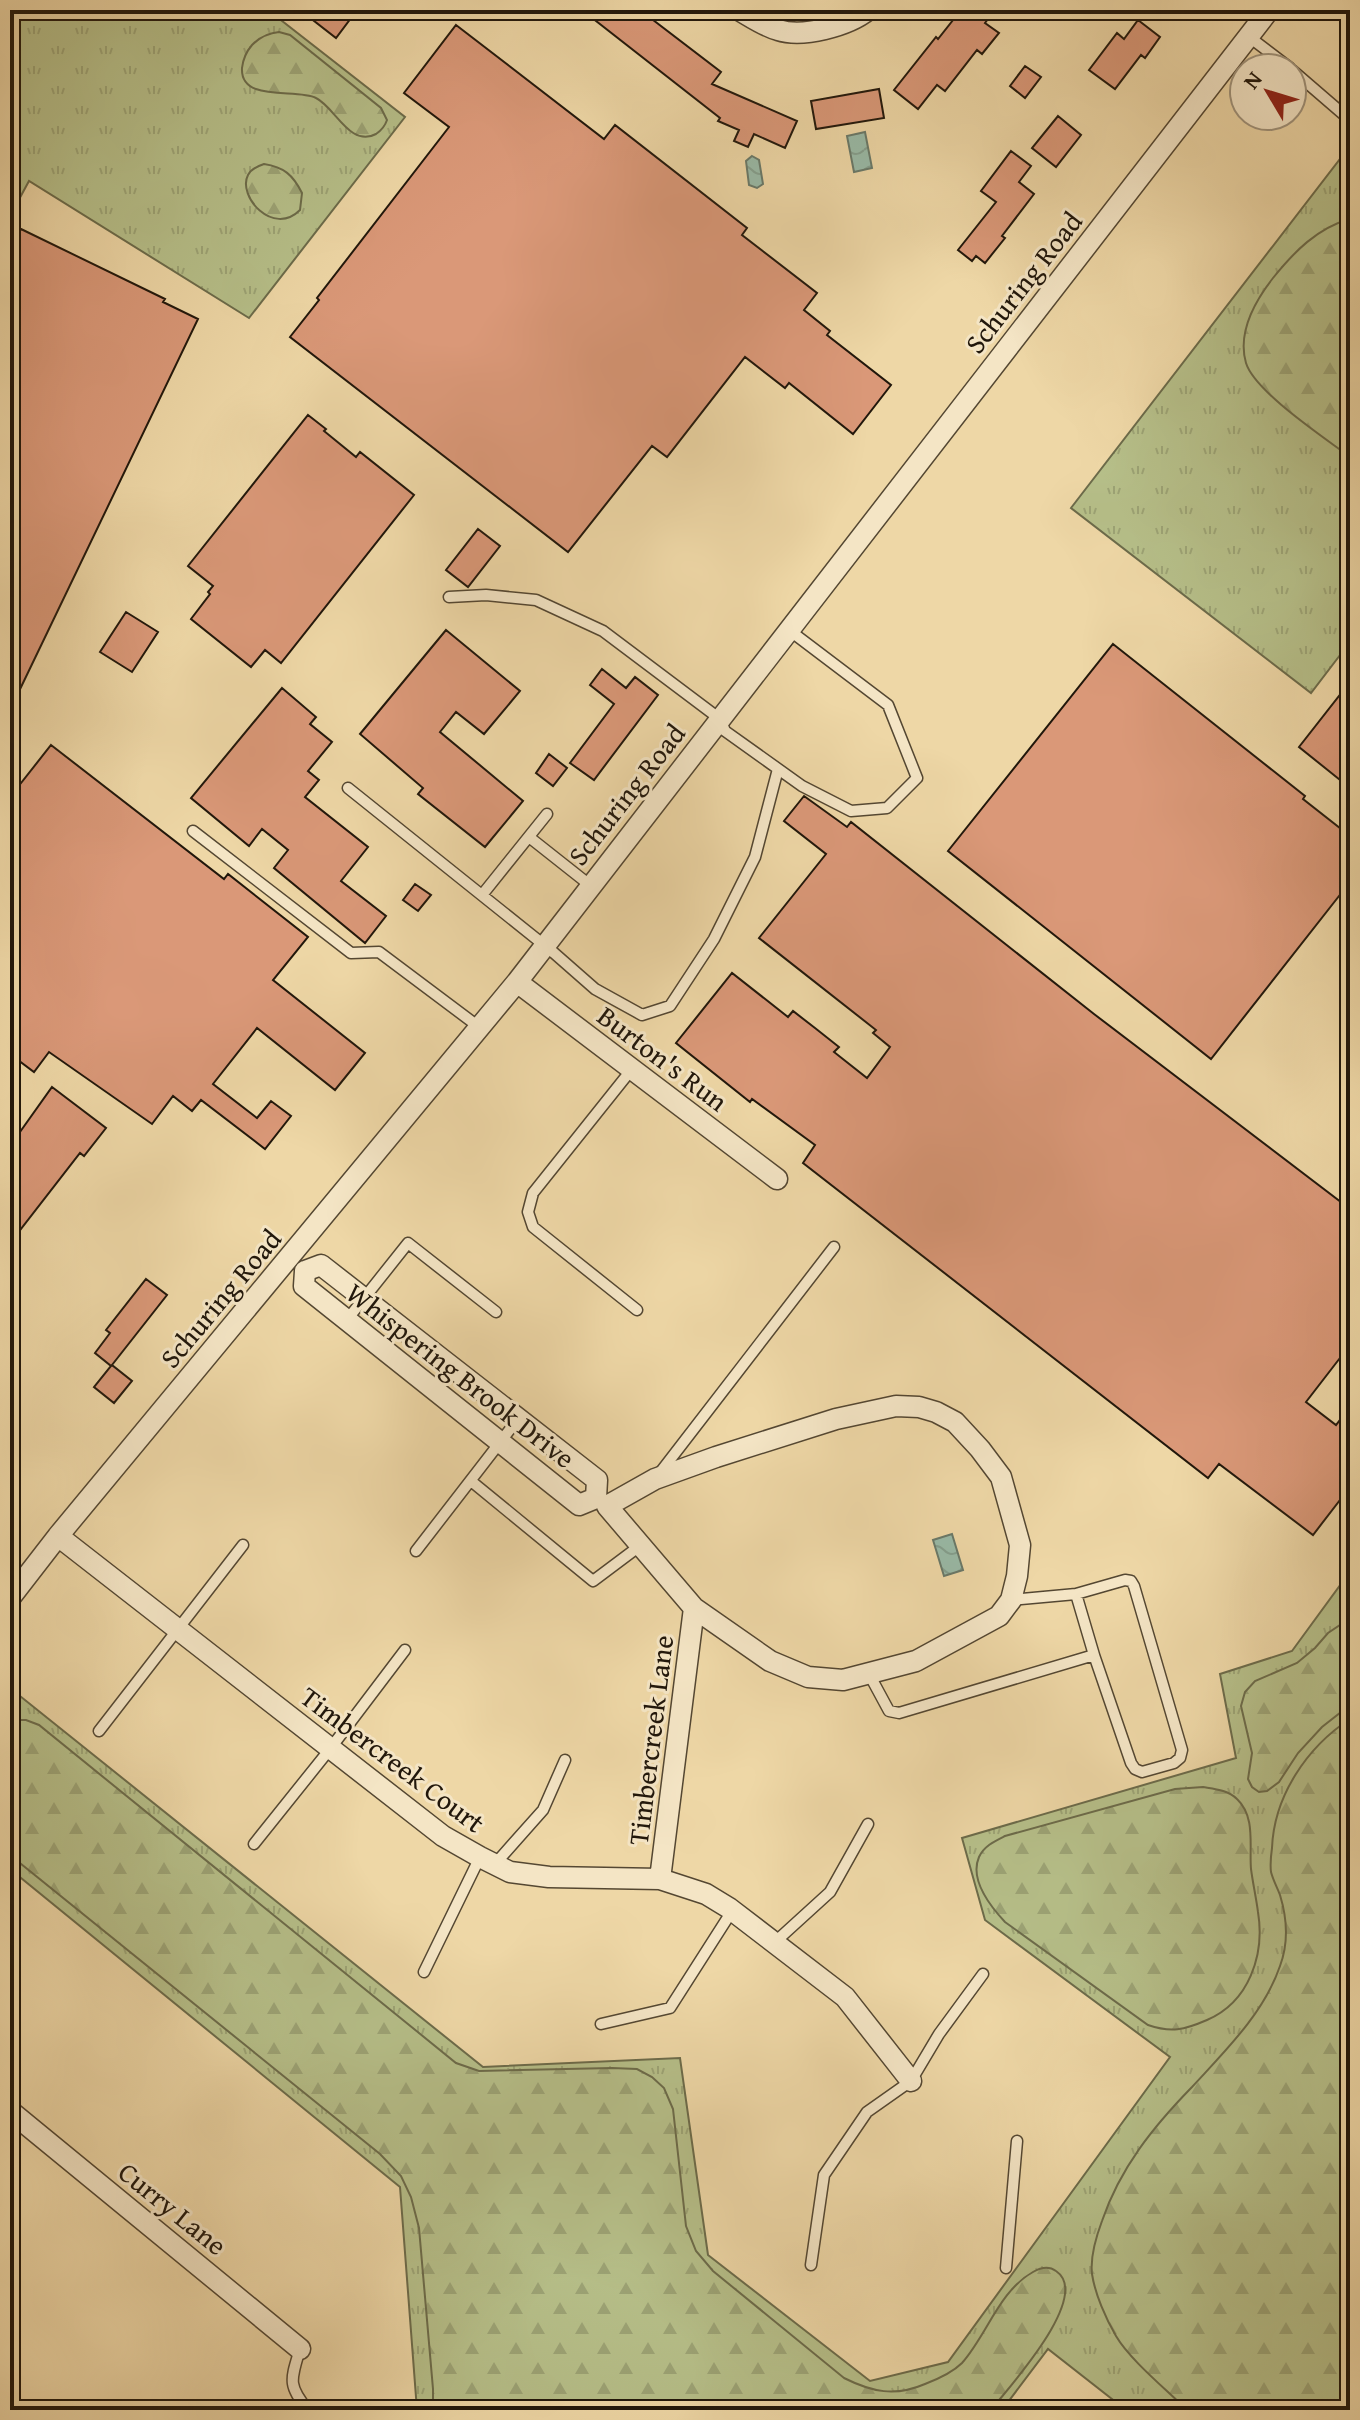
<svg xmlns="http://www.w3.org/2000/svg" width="1360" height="2420" viewBox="0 0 1360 2420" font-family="'Gentium Book Plus',serif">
  <defs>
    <pattern id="grass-tufts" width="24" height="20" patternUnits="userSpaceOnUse" patternTransform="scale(2)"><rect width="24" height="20" fill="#b6bf89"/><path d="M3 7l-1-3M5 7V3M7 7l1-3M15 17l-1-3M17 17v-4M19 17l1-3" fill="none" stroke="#9ca375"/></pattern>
    <pattern id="forest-firs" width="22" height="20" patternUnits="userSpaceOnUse" patternTransform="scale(2)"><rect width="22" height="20" fill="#b6bf89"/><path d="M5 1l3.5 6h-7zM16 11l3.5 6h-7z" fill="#9ca375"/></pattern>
    <pattern id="water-waves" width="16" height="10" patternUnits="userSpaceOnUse" patternTransform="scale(2)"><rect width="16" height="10" fill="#99baa7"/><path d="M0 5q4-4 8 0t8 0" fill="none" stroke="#849f8e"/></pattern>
  </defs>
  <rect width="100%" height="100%" fill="#eed7a6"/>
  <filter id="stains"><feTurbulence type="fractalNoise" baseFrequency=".0025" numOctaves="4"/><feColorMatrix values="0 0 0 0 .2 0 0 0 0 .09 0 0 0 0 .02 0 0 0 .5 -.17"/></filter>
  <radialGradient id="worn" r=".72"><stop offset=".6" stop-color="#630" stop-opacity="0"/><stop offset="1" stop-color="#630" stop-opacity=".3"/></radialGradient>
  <!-- grass -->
  <path fill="url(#grass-tufts)" stroke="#6c6b4a" stroke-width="2" d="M 10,10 L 268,10 L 405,117 L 249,318 L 29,181 L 10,216 Z
    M 1350,146 L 1350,642 L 1311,693 L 1071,508 Z
    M 1341,1584 L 1350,1591 L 1350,2410 L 1126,2410 L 1048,2349 L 1002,2410 L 417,2410 L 400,2187 L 10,1869 L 10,1688 L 483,2067 L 680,2058 L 708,2255 L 870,2381 L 948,2362 L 1170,2057 L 985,1920 L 962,1838 L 1236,1758 L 1220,1674 L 1292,1651 Z"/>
  <!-- forest -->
  <path fill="url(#forest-firs)" stroke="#6c6b4a" stroke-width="2" d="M 102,10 L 158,10 C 139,16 119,23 102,10 Z
    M 279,32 L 290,35 L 381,108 L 387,120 C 385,126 382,130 376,134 C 350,148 335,107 316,98 C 297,88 240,103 242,68 C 243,59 246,52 252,45 C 260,37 268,33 279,32 Z
    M 264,164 C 284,167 293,175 302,193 L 300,210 C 273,237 237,196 248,175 C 251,169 258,166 264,164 Z
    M 1350,219 L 1350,457 C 1325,438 1255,392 1246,363 C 1237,332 1255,301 1273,278 C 1294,252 1317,228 1350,219 Z
    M 1346,1621 L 1350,1621 L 1350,1705 L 1322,1727 L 1298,1753 L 1279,1782 L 1267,1791 L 1259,1792 L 1252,1787 L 1248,1779 L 1252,1753 L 1241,1706 L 1245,1692 L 1255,1681 L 1297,1663 L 1315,1648 L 1328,1633 Z
    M 1350,1719 L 1350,2410 L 1187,2410 C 1167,2390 1130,2360 1116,2336 C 1106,2319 1095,2294 1092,2274 C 1090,2257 1096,2237 1102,2221 C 1120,2168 1153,2127 1192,2087 C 1225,2051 1264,2013 1280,1966 C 1289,1942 1287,1918 1280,1895 C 1277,1887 1273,1880 1271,1872 C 1270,1864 1271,1855 1272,1848 C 1274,1796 1307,1747 1350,1719 Z
    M 14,1720 L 26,1720 L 39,1725 L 456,2063 L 479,2071 L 612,2068 L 637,2069 L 652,2077 L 664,2088 L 673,2109 L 686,2226 L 696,2251 L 713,2271 L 844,2378 C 872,2392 895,2397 925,2384 C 938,2379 952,2373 962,2363 C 987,2335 999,2291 1033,2272 C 1040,2268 1049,2266 1056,2271 C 1093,2296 1008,2388 991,2410 L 433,2410 L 433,2389 L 419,2228 L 411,2197 L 401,2176 L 380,2154 L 10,1855 L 10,1722 Z
    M 1203,1787 C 1215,1789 1228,1790 1237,1799 C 1256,1817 1249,1846 1251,1869 C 1253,1884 1256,1897 1258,1912 C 1265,1955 1249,2002 1207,2020 C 1184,2030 1171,2033 1148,2025 L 1005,1922 C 991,1907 969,1880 979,1857 C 984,1846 995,1841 1005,1836 L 1175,1789 Z"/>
  <!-- water -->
  <path fill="url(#water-waves)" stroke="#697969" stroke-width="2" d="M 865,132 L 872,168 L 854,172 L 847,136 Z
    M 752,156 L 759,160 L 763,184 L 757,188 L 749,185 L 746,161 Z
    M 952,1534 L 963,1570 L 944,1576 L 933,1540 Z"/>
  <!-- building -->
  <path fill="#da9878" stroke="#21170b" stroke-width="2" d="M 300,10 L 357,10 L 336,38 Z
    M 582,10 L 640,10 L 721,72 L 712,84 L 797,121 L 785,148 L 754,134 L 748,147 L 734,141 L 739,130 L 718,121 L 720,118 Z
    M 961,10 L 995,10 L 985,23 L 999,33 L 982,54 L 977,50 L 945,91 L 937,85 L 918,109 L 894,90 L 936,37 L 938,39 Z
    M 1138,20 L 1160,37 L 1145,58 L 1141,55 L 1115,89 L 1089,70 L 1117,33 L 1124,39 Z
    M 456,25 L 604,139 L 615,125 L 747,228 L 742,235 L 817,293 L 804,310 L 830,331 L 827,335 L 891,385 L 853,434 L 789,383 L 785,388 L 745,357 L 667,457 L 652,446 L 568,552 L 290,337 L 319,300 L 317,298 L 449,127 L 404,93 Z
    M 1025,66 L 1041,77 L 1025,98 L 1010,86 Z
    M 879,89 L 884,118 L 816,129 L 811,101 Z
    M 1058,116 L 1081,135 L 1056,167 L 1032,148 Z
    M 1011,151 L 1031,166 L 1019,182 L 1034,194 L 1002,236 L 1005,238 L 985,263 L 976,256 L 972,261 L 958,250 L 996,202 L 981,191 Z
    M 21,229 L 165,299 L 163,302 L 198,319 L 10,710 L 10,252 Z
    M 308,415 L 326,429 L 324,431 L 356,457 L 360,452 L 414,495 L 281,663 L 265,650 L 251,667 L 191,619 L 210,594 L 208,592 L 213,586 L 188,566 Z
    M 478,529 L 500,546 L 468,587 L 446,570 Z
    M 126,612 L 158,632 L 132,672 L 100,652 Z
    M 446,630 L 520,691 L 484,734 L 456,712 L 440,732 L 523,801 L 485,847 L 418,794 L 423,788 L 360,734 Z
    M 1113,644 L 1305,796 L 1303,799 L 1350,836 L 1350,882 L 1211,1059 L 948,851 Z
    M 602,669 L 626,688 L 635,677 L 658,695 L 594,780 L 570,763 L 614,704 L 590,685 Z
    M 1350,682 L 1350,788 L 1299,747 Z
    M 282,688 L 316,717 L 310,724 L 332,742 L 308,771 L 319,780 L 305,797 L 368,847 L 341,881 L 386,916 L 365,943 L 274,868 L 288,850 L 262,829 L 249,846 L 191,798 Z
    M 51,745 L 224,879 L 228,874 L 308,937 L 273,980 L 365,1053 L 335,1090 L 257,1028 L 213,1084 L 257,1118 L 271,1101 L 291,1116 L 265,1149 L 201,1100 L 192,1111 L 173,1096 L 152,1124 L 49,1052 L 34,1072 L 10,1054 L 10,797 Z
    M 549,754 L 567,768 L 553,786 L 536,773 Z
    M 804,796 L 847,827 L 851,822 L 1094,1014 L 1350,1209 L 1350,1345 L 1306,1402 L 1336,1425 L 1350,1407 L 1350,1487 L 1313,1535 L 1219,1464 L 1208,1478 L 803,1163 L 815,1145 L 752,1099 L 750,1102 L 676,1043 L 732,973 L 788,1017 L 793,1011 L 815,1028 L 839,1047 L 834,1052 L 867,1078 L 890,1047 L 873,1033 L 876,1030 L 759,938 L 826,854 L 784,821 Z
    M 415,884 L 431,895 L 418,911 L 403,900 Z
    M 52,1087 L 106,1128 L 84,1156 L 80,1153 L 10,1243 L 10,1146 Z
    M 146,1279 L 167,1295 L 112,1365 L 132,1381 L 114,1403 L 94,1387 L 111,1366 L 95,1353 L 110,1333 L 106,1330 Z"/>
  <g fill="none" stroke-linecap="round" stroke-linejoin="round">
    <!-- lane casing -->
    <g stroke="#544732" stroke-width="13">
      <path id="lane" d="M 1248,36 L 1290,68
        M 1292,70 L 1350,120
        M 449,597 L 486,595 L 536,600 L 603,631 L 720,719 L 725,731 L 802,786 L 851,811 L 887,808 L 917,778 L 888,705 L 789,630
        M 348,788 L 554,953 L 595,989 L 642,1015 L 670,1006 L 714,939 L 755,857 L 778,769
        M 193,831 L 351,953 L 379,952 L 479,1027
        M 529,837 L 591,886
        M 482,895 L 547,814
        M 632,1069 L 533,1193 L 528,1212 L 533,1227 L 637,1310
        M 346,1321 L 408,1243 L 496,1312
        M 659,1474 L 834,1247
        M 471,1481 L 593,1581 L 641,1545
        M 416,1551 L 518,1419
        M 1076,1594 L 1125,1580 L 1131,1581 L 1134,1586 L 1182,1750 L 1180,1758 L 1174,1763 L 1142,1772 L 1135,1769 L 1131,1763 L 1094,1655
        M 869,1674 L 889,1711 L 899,1713 L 1094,1655 L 1076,1594 L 1011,1600
        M 99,1731 L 243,1545
        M 254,1844 L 330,1749 L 405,1650
        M 495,1864 L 543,1810 L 565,1760
        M 774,1943 L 830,1892 L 868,1824
        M 424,1972 L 480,1857
        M 601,2024 L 670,2008 L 732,1911
        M 811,2265 L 824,2175 L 867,2112 L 911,2081 L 939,2034 L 983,1974
        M 1006,2268 L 1017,2141
        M 300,2349 C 291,2379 287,2385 308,2410
        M 1020,2410 L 1023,2410"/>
    </g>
    <!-- street casing -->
    <g stroke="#544732" stroke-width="23">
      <path id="street" d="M 739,10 C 751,17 764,26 778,30 C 803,38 848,26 868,10
        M 517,982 L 777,1179
        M 305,1271 L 304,1286 L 579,1505 L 596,1498
        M 305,1271 L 321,1265 L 597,1480 L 596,1498
        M 896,1406 L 919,1407 L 936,1412 L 955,1422 L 980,1449 L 1001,1477 L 1020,1545 L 1017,1576 L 1011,1600 L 999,1616 L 916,1661 L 843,1680 L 808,1677 L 770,1661 L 694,1608 L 607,1506 L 655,1479 L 716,1457 L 836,1419 Z
        M 58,1536 L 443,1836 L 480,1857 L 510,1872 L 549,1877 L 660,1879 L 706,1894 L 729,1908 L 845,1997 L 911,2081
        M 10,1598 L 58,1536 L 517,982 L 1269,10
        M 660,1879 L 694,1608
        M 10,2111 L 300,2349"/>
    </g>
    <!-- lane -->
    <use href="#lane" stroke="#f4e5c5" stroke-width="10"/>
    <!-- street -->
    <use href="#street" stroke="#f4e5c5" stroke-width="20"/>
  </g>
  <g text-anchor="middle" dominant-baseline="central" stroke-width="6" stroke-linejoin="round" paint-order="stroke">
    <!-- street labels -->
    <g font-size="28" fill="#21170b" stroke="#f4e5c5">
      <text transform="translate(1023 282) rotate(-52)">Schuring Road</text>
      <text transform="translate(626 794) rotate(-52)">Schuring Road</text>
      <text transform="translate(663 1058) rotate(37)">Burton's Run</text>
      <text transform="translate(220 1298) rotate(-50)">Schuring Road</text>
      <text transform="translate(461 1375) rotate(38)">Whispering Brook Drive</text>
      <text transform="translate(650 1740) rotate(-83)">Timbercreek Lane</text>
      <text transform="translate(393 1759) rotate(37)">Timbercreek Court</text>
      <text transform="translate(173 2208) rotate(39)">Curry Lane</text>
    </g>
  </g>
  <!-- margin -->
  <rect width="1360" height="2420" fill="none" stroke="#eed7a6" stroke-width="40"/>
  <rect x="12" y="12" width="1336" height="2396" fill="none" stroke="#21170b" stroke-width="4"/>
  <rect x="20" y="20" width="1320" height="2380" fill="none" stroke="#21170b" stroke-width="2"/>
  <!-- north arrow -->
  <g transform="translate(1268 92) rotate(308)"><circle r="38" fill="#f4e5c5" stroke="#a0937b" stroke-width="2"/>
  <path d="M0-6L14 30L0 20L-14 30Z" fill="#8f2418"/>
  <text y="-12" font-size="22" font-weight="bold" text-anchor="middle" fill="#21170b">N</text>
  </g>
  <rect width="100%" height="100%" filter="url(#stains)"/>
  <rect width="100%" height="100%" fill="url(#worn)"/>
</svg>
